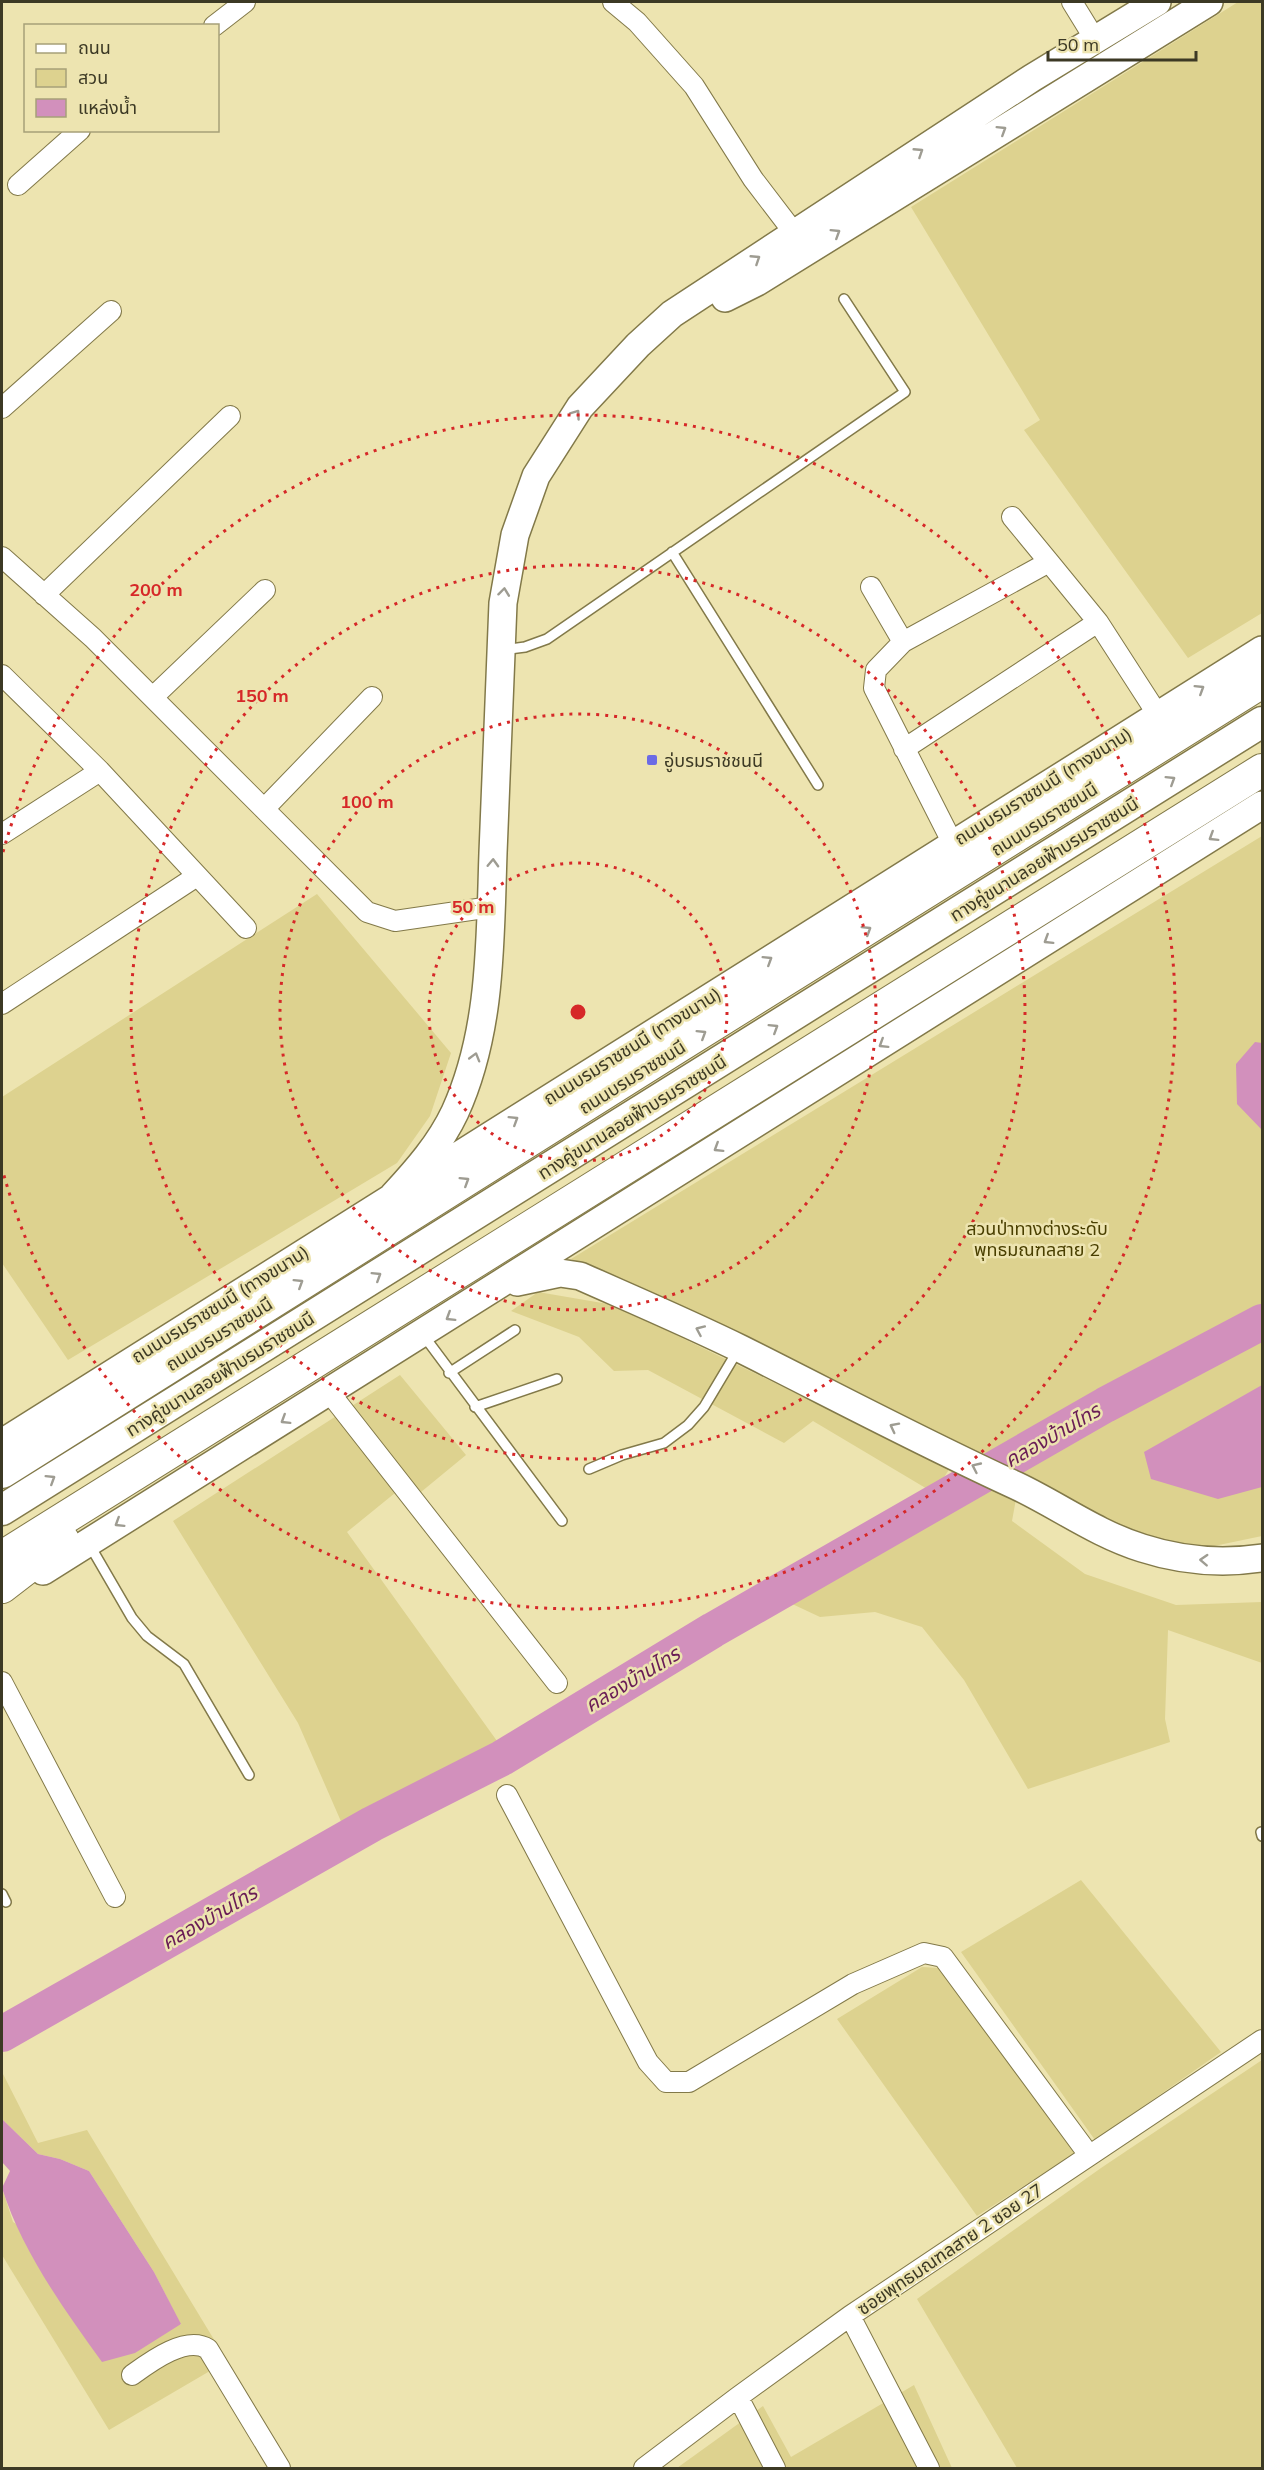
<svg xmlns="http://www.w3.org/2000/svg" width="1264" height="2470" viewBox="0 0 1264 2470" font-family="Mulish,'Noto Sans Thai',sans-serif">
  <rect width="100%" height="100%" fill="#ede4b0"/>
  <!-- green -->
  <path fill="#ddd28f" d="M 1238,2 L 1262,2 L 1262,613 L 1188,658 L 1024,430 L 1040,420 L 911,207 Z
    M 1262,836 L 1262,1536 L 1195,1550 L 1096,1518 L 571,1259 Z
    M 317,894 L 451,1053 L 430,1116 L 397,1163 L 68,1360 L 2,1263 L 2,1097 Z
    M 538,1292 L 614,1305 L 950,1468 L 934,1493 L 813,1421 L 784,1443 L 648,1370 L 614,1371 L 579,1337 L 511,1311 Z
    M 400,1375 L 466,1455 L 421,1492 L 411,1480 L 347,1532 L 497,1741 L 343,1826 L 298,1723 L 173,1521 Z
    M 986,1486 L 1016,1499 L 1012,1521 L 1085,1574 L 1176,1605 L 1262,1602 L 1262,1663 L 1168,1630 L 1165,1719 L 1170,1742 L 1028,1789 L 964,1680 L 922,1627 L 875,1612 L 820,1617 L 788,1602 Z
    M 1081,1880 L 1221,2052 L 1095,2140 L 961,1952 Z
    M 922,1967 L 940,1968 L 1077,2152 L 977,2216 L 837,2019 Z
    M 1262,2060 L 1262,2468 L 1017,2468 L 917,2299 L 1101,2168 Z
    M 2,2072 L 38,2143 L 87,2130 L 227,2361 L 109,2430 L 2,2255 L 2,2188 L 13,2222 L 181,2325 L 154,2272 L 89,2171 L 60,2159 L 38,2154 L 2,2119 Z
    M 914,2385 L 952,2468 L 677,2468 L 763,2406 L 791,2457 Z"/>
  <!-- water -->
  <path fill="#d290bc" d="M 1255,1042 L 1262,1043 L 1262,1130 L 1237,1104 L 1236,1064 Z
    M 1262,1385 L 1262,1487 L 1218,1499 L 1151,1479 L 1144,1452 Z
    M 2,2119 L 38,2154 L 60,2159 L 89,2171 L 154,2272 L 181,2324 L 135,2353 L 102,2362 C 63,2308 22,2251 2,2188 L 10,2171 L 2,2162 Z"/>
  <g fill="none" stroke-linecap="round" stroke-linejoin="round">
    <!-- river -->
    <path stroke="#d290bc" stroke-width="36" d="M 2,2034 L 372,1824 L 502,1758 L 713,1630 L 1105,1405 L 1262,1322"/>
    <!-- service casing -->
    <g stroke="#827949" stroke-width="12">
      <path id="service" d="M 672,552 L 818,785
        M 503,650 L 525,647 L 547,639 L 905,392 L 844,299
        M 424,1336 L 562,1521
        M 449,1373 L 515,1330
        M 475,1407 L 557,1379
        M 589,1469 L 622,1455 L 664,1443 L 688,1425 L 704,1407 L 738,1350
        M 89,1544 L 132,1618 L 147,1636 L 184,1664 L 249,1775
        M 1261,1832 L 1262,1836
        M 2,1894 L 6,1902"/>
    </g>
    <!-- minor casing -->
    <g stroke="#827949" stroke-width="22">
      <path id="minor" d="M 613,2 L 637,22 L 694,86 L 753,179 L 795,234
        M 1072,2 L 1096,41
        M 214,26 L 245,2
        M 18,185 L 80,130
        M 2,408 L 111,311
        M 1012,517 L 1049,562
        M 2,557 L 93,638 L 367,912 L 395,921 L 491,907
        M 871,587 L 903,642
        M 44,595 L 230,416
        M 2,675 L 100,771 L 246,928
        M 153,697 L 265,590
        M 904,749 L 1098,622
        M 264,809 L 372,697
        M 2,834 L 100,771
        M 952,842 L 874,688 L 876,670 L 903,642 L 1049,562 L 1098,622 L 1158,715
        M 2,1004 L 197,876
        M 329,1392 L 557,1683
        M 2,1682 L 115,1897
        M 507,1795 L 648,2062 L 666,2082 L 689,2082 L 853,1984 L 924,1953 L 943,1957 L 1089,2155
        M 850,2316 L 929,2468
        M 132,2375 C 150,2362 186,2335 208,2349 L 280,2468
        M 738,2397 L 775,2468
        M 644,2468 L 738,2397 L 850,2316 L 1262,2040"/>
    </g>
    <!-- secondary casing -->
    <g stroke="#827949" stroke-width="30">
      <path id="secondary" d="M 725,298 L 757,282 L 1209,2
        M 393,1196 C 417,1170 440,1144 455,1112 C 492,1031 490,940 493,853 C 496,770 500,686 503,603 L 515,535 L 536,476 L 580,407 L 638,345 L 672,314 L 1032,78 L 1157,2
        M 517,1282 L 560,1273 L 580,1276 C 634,1300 688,1323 741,1349 C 833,1395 923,1443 1017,1486 C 1059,1506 1097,1534 1142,1548 C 1182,1561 1221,1564 1262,1558
        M 2,1443 L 1262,650
        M 43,1571 L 1262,805"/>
    </g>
    <!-- primary casing -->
    <g stroke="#827949" stroke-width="33">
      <path id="primary" d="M 2,1510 L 1262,722"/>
    </g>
    <!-- trunk casing -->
    <g stroke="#827949" stroke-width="34">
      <path id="trunk" d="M 2,1472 C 420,1206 842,945 1262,682
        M 2,1557 L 1262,770
        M 2,1587 L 63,1540"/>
    </g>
    <!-- service -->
    <use href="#service" stroke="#fff" stroke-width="9"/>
    <!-- minor -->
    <use href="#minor" stroke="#fff" stroke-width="20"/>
    <!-- secondary -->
    <use href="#secondary" stroke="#fff" stroke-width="27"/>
    <!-- primary -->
    <use href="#primary" stroke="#fff" stroke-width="30"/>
    <!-- trunk -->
    <use href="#trunk" stroke="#fff" stroke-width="32"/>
  </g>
  <!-- one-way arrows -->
  <defs><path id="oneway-chevron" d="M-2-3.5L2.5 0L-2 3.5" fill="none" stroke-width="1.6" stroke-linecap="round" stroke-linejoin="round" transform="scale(1.5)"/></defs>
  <g stroke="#9e9c92">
    <use href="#oneway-chevron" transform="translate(1002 130) rotate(-32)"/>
    <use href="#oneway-chevron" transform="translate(919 152) rotate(-33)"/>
    <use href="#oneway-chevron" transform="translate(836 233) rotate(-32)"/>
    <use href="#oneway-chevron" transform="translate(756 259) rotate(-33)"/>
    <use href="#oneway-chevron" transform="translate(576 414) rotate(-55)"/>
    <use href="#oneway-chevron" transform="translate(504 592) rotate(-83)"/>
    <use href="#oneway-chevron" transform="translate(1200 689) rotate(-32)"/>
    <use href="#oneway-chevron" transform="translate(1171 780) rotate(-32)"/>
    <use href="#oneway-chevron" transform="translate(1213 837) rotate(148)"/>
    <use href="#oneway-chevron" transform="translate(493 863) rotate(-88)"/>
    <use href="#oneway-chevron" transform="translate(867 930) rotate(-32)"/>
    <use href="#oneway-chevron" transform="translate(1048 940) rotate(148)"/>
    <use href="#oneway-chevron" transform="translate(768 960) rotate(-32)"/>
    <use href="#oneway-chevron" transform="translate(774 1028) rotate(-32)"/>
    <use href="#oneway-chevron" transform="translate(702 1034) rotate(-32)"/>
    <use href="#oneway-chevron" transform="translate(883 1044) rotate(148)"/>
    <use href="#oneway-chevron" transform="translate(475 1057) rotate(-74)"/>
    <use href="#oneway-chevron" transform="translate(514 1120) rotate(-32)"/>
    <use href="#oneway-chevron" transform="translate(718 1148) rotate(148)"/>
    <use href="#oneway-chevron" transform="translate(465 1181) rotate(-32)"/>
    <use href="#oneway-chevron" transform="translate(377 1276) rotate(-32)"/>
    <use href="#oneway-chevron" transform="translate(299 1283) rotate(-32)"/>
    <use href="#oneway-chevron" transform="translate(450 1317) rotate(148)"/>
    <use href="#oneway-chevron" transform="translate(700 1330) rotate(-156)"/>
    <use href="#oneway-chevron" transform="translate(285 1420) rotate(148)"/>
    <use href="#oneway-chevron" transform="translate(894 1427) rotate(-153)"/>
    <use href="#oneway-chevron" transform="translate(976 1467) rotate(-155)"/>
    <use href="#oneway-chevron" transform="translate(51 1479) rotate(-32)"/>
    <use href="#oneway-chevron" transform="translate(119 1523) rotate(148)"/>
    <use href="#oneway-chevron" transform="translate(1204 1560) rotate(-177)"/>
  </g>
  <!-- distance rings -->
  <g fill="none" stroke="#d62828" stroke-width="3" stroke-dasharray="3 6">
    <circle cx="578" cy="1012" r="149"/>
    <circle cx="578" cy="1012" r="298"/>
    <circle cx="578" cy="1012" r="447"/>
    <path d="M3 852A597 597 0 1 1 3 1172"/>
  </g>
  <!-- markers -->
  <rect fill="#6c6be5" stroke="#ede4b0" stroke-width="2" x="646" y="754" width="12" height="12" rx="3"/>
  <g text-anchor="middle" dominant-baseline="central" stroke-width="5" stroke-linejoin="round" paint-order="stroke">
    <!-- poi labels -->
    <g font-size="18" fill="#3c3924" stroke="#ede4b0" text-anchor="start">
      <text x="664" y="760">อู่บรมราชชนนี</text>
    </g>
    <!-- street labels -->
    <g font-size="18" fill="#3c3924" stroke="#ede4b0">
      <text transform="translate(1043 786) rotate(-32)">ถนนบรมราชชนนี (ทางขนาน)</text>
      <text transform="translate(1044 819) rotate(-32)">ถนนบรมราชชนนี</text>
      <text transform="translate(1044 859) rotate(-32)">ทางคู่ขนานลอยฟ้าบรมราชชนนี</text>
      <text transform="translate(632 1046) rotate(-32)">ถนนบรมราชชนนี (ทางขนาน)</text>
      <text transform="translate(632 1077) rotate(-32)">ถนนบรมราชชนนี</text>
      <text transform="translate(632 1117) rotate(-32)">ทางคู่ขนานลอยฟ้าบรมราชชนนี</text>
      <text transform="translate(220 1304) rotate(-32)">ถนนบรมราชชนนี (ทางขนาน)</text>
      <text transform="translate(219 1334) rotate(-32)">ถนนบรมราชชนนี</text>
      <text transform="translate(220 1374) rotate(-32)">ทางคู่ขนานลอยฟ้าบรมราชชนนี</text>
      <text transform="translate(950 2249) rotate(-34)">ซอยพุทธมณฑลสาย 2 ซอย 27</text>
    </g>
    <!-- park labels -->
    <g font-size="18" fill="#493f00" stroke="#ede4b0">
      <text x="1037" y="1228">สวนป่าทางต่างระดับ<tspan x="1037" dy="21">พุทธมณฑลสาย 2</tspan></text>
    </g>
    <!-- water labels -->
    <g font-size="20" font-style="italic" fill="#691c55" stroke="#ede4b0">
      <text transform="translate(1052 1435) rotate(-30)">คลองบ้านไทร</text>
      <text transform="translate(632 1679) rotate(-31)">คลองบ้านไทร</text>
      <text transform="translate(209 1917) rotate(-30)">คลองบ้านไทร</text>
    </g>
  </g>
  <circle cx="578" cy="1012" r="9" fill="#d62828" stroke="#ede4b0" stroke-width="3"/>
  <g font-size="18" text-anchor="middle" font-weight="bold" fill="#d62828" stroke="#ede4b0" stroke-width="5" stroke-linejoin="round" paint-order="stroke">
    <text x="156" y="596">200 m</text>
    <text x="262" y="702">150 m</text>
    <text x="367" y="808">100 m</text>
    <text x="473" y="913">50 m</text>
  </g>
  <!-- border -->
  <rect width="1264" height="2470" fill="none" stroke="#3c3924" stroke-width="6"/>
  <!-- legend -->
  <rect x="24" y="24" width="195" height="108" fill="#ede4b0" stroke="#a6a078" stroke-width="1.5"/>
  <rect x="36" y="44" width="30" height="9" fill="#ffffff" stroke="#a6a078" stroke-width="1.5"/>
  <text x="78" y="54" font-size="18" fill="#3c3924">ถนน</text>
  <rect x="36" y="69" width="30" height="18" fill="#ddd28f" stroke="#a6a078" stroke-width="1.5"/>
  <text x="78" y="84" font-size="18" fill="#3c3924">สวน</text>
  <rect x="36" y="99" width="30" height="18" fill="#d290bc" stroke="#a6a078" stroke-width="1.5"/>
  <text x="78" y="114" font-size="18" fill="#3c3924">แหล่งน้ำ</text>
  <!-- scale -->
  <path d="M1048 51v9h148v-9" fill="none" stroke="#3c3924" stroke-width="3"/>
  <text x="1057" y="51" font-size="18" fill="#3c3924" stroke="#ede4b0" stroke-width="4.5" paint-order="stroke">50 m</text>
</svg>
